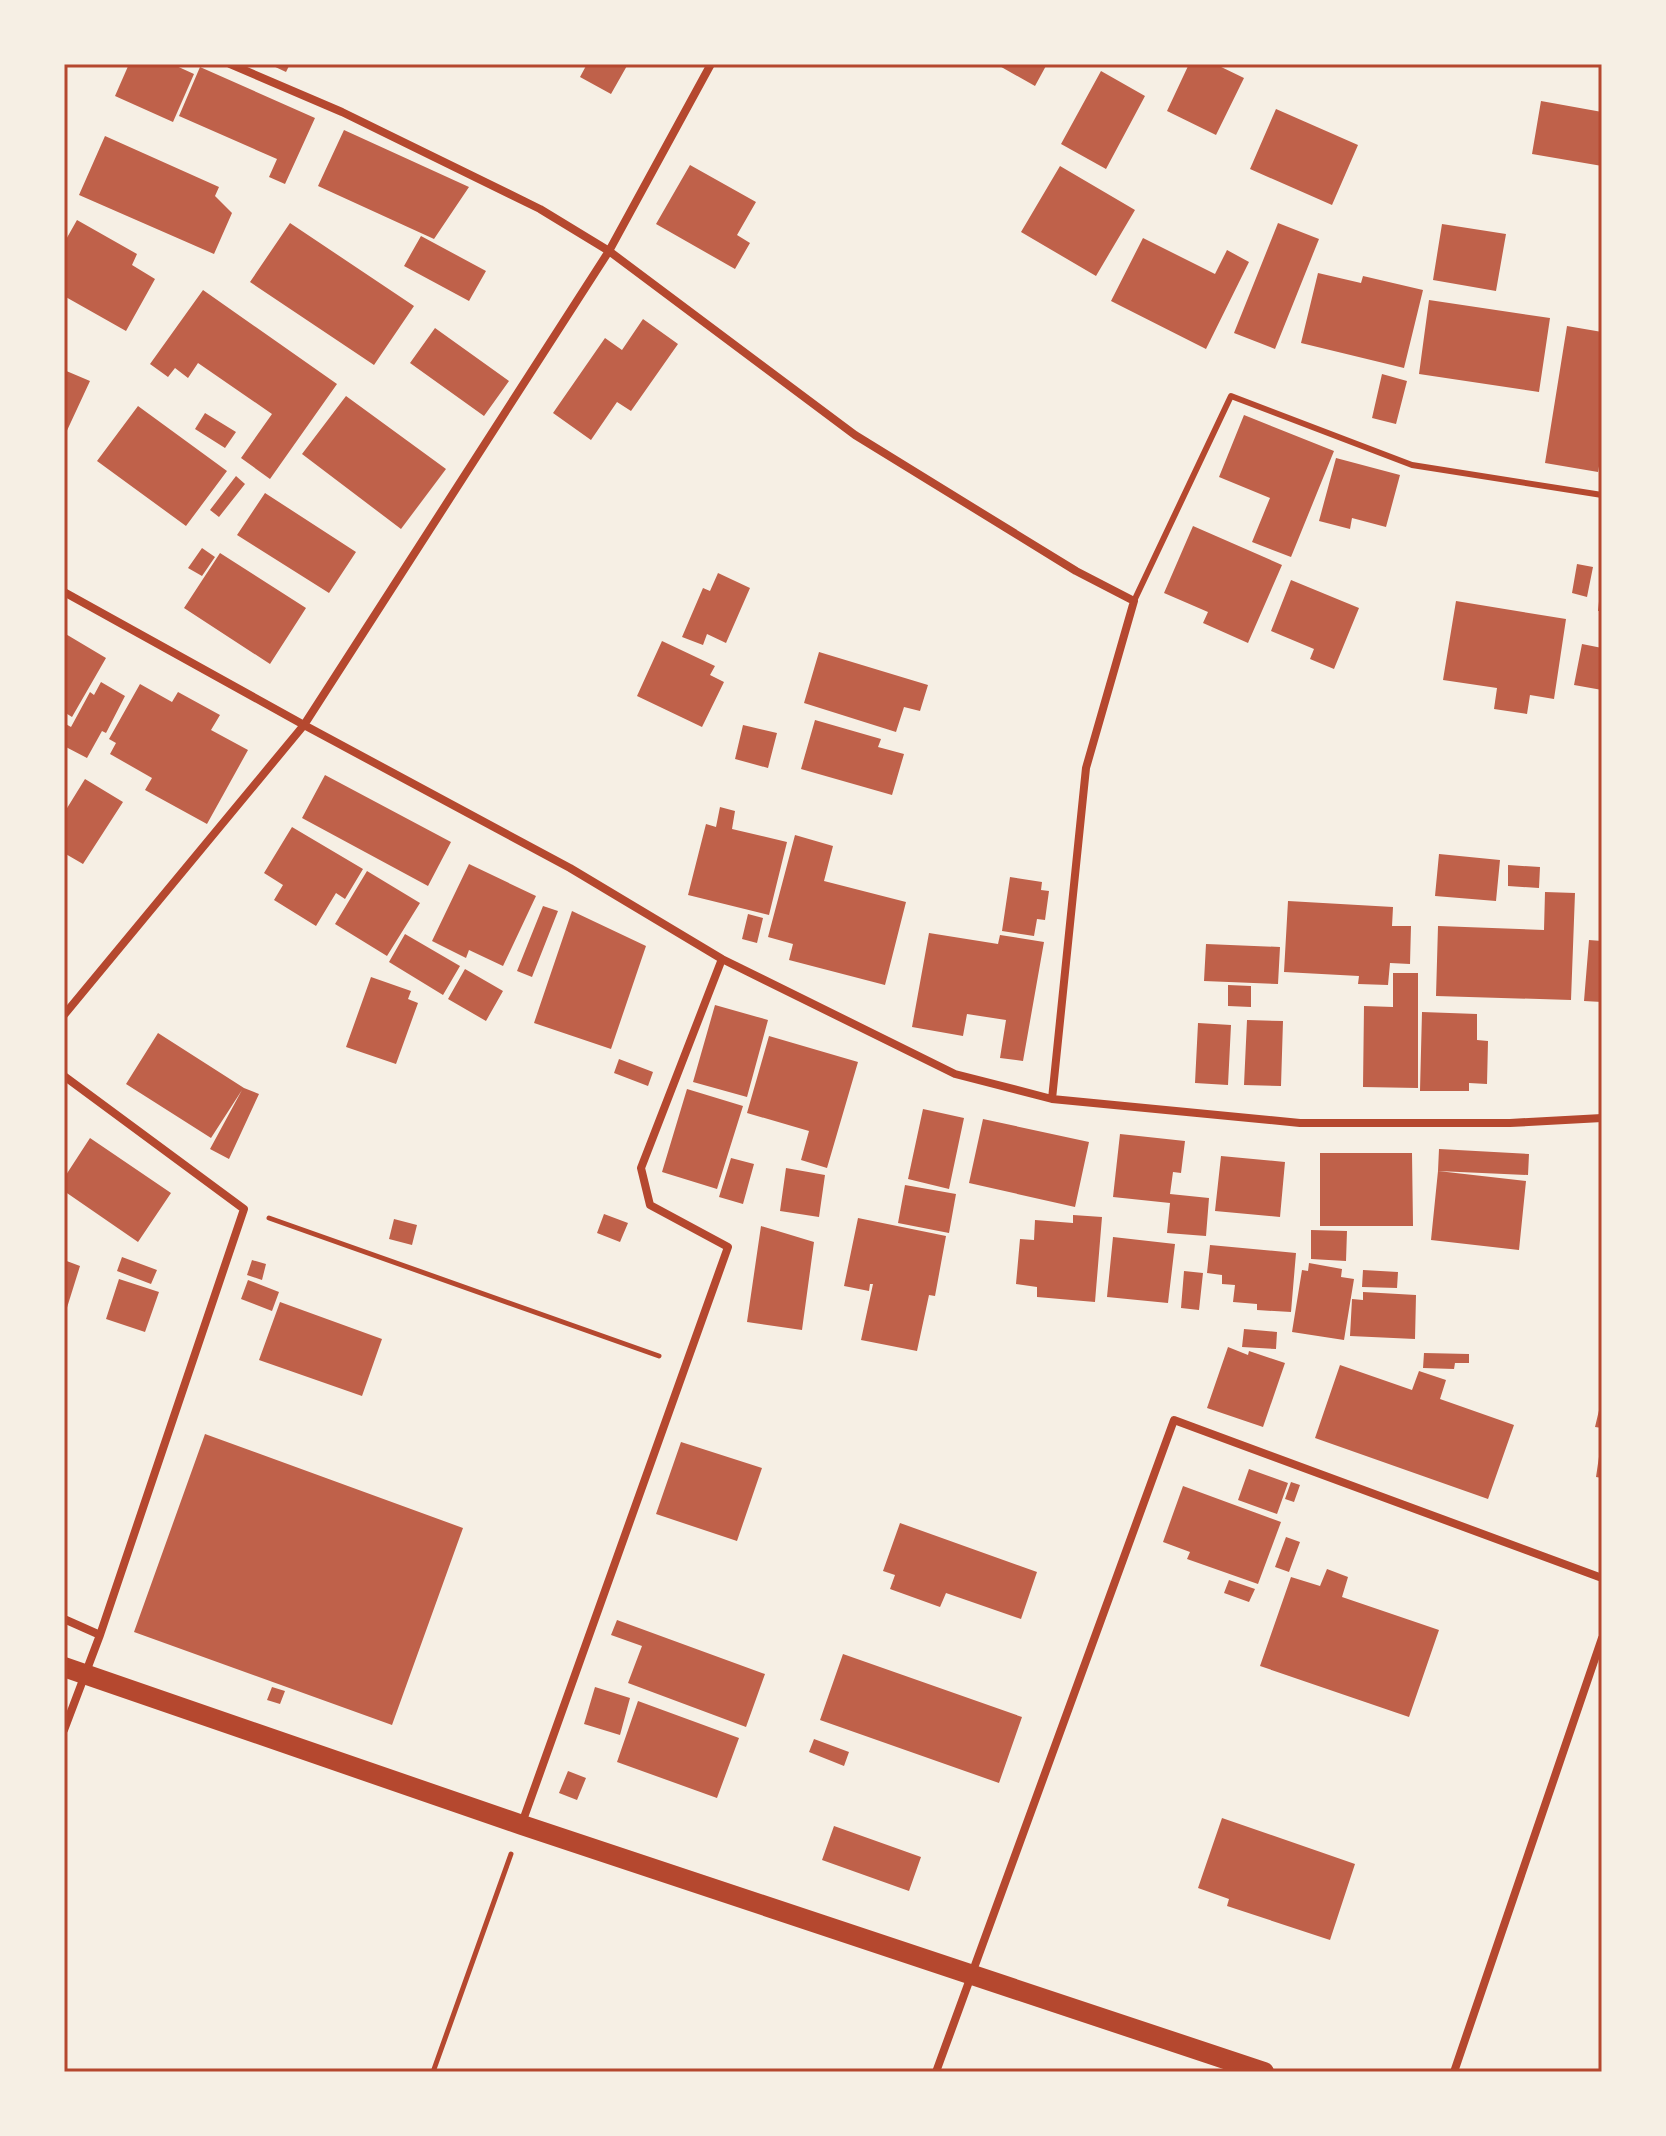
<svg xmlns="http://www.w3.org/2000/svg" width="1666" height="2136" viewBox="0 0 1666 2136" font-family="'Roboto Condensed',sans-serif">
  <rect width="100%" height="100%" fill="#f6efe4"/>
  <!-- building -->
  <path fill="#bf614a" d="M 129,64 L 172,64 L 194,74 L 173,122 L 115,96 Z
    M 269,64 L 290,64 L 286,72 Z
    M 587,64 L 628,64 L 611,94 L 580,77 Z
    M 996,64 L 1047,64 L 1035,86 Z
    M 1189,64 L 1215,64 L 1244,78 L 1216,135 L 1167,111 Z
    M 200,67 L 315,118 L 285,184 L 269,177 L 277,159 L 179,116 Z
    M 1101,71 L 1145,96 L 1106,169 L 1061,144 Z
    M 1541,101 L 1602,112 L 1602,166 L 1532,154 Z
    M 1276,109 L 1358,145 L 1332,205 L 1250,169 Z
    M 344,130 L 469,187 L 434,239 L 318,186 Z
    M 105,136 L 219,187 L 215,196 L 232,213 L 214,254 L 79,195 Z
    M 690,165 L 756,202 L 737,235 L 750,243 L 735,269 L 656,224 Z
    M 1060,166 L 1135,210 L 1096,276 L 1021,232 Z
    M 77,220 L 137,254 L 132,265 L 155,279 L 126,331 L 64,296 L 64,243 Z
    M 290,223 L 414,306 L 374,365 L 250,282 Z
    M 1278,223 L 1319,239 L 1275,349 L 1234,333 Z
    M 1442,224 L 1506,234 L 1496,291 L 1433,280 Z
    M 421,236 L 486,271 L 469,301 L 404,266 Z
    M 1143,238 L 1215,274 L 1227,250 L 1249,262 L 1206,349 L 1111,301 Z
    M 1318,273 L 1361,283 L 1363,276 L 1423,290 L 1404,368 L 1301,343 Z
    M 203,290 L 337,384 L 270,479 L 241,458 L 272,414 L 198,363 L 188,378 L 175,368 L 168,377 L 150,364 Z
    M 1429,300 L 1550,318 L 1539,392 L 1419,374 Z
    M 643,319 L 678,344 L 631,411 L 617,402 L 591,440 L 553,413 L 605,338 L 622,350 Z
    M 1567,326 L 1602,332 L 1602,449 L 1598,472 L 1545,463 Z
    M 435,328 L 509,381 L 484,416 L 410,363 Z
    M 64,370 L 90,381 L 64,437 Z
    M 1382,374 L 1407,381 L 1396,424 L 1372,418 Z
    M 346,396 L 446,469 L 401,529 L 302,454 Z
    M 138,406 L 227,471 L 186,526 L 97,461 Z
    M 205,413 L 236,432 L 225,448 L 195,429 Z
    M 1244,415 L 1334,451 L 1291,557 L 1252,542 L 1270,498 L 1219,477 Z
    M 1336,458 L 1400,475 L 1386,527 L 1352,518 L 1350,529 L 1319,521 Z
    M 236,476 L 245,484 L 219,517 L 210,510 Z
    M 265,493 L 356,552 L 329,593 L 237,535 Z
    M 1193,526 L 1282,565 L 1248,643 L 1203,623 L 1208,612 L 1164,593 Z
    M 202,548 L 215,557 L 202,576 L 188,568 Z
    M 220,553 L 306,608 L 270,664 L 184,608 Z
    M 1577,564 L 1593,567 L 1587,597 L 1572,593 Z
    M 718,573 L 750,588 L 726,643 L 707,634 L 703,645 L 682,637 L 703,588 L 710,591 Z
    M 1291,580 L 1359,608 L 1334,669 L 1310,659 L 1314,649 L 1271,631 Z
    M 1600,592 L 1602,592 L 1602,611 L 1598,611 Z
    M 1456,601 L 1566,619 L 1554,699 L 1530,695 L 1527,714 L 1494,709 L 1497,688 L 1443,680 Z
    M 64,633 L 106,658 L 72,717 L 64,712 Z
    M 662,641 L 715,666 L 710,675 L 724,682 L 702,727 L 637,696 Z
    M 1582,644 L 1602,648 L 1602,690 L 1574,685 Z
    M 819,652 L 928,685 L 920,711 L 904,707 L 896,732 L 804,703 Z
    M 101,682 L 125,696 L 106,733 L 102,731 L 87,758 L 64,746 L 64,723 L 71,727 L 90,692 L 94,695 Z
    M 140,684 L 172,702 L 178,692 L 220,715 L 211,730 L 248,750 L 207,824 L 145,790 L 152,778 L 110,754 L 116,743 L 109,739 Z
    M 815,720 L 881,739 L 878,747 L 904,754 L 892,795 L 801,769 Z
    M 743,725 L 777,733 L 768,768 L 735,759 Z
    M 325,775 L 451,842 L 428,886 L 302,818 Z
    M 85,779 L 123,802 L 83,864 L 64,853 L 64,813 Z
    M 720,807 L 735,811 L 732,829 L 787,842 L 769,915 L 688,895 L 706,824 L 716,827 Z
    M 292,827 L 363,869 L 345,899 L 336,893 L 316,926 L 274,900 L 283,885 L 264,873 Z
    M 795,835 L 833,846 L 824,881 L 906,902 L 885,985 L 789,960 L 793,944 L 768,937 Z
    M 1439,854 L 1500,860 L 1496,901 L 1435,896 Z
    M 469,864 L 536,896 L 503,966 L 469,950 L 466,958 L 432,941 Z
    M 1508,865 L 1540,867 L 1539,888 L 1508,886 Z
    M 367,871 L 420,903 L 387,956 L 335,924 Z
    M 1010,877 L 1042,882 L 1041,890 L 1049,891 L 1045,920 L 1037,919 L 1034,936 L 1002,931 Z
    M 1545,892 L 1575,893 L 1571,1000 L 1436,996 L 1438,926 L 1544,930 Z
    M 1288,901 L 1393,907 L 1392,926 L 1411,926 L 1410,964 L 1390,963 L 1388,985 L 1358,984 L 1359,976 L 1284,972 Z
    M 543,906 L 558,911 L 532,977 L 517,971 Z
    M 572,911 L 646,946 L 611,1049 L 534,1023 Z
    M 748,914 L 763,918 L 757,943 L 742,939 Z
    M 929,933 L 998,944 L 1000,935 L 1044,942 L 1023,1061 L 1000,1058 L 1006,1020 L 967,1014 L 963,1036 L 912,1027 Z
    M 405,934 L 460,966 L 443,995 L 389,962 Z
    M 1589,940 L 1602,941 L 1602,1002 L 1584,1001 Z
    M 1206,944 L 1280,947 L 1278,984 L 1204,981 Z
    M 465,969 L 503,991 L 486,1021 L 448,999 Z
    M 1393,973 L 1418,973 L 1418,1088 L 1363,1087 L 1364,1006 L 1393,1007 Z
    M 371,977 L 411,991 L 408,999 L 418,1003 L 396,1064 L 346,1047 Z
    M 1228,985 L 1251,986 L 1251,1007 L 1228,1006 Z
    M 715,1005 L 768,1020 L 747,1097 L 693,1082 Z
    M 1422,1012 L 1477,1014 L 1477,1040 L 1488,1041 L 1487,1084 L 1469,1083 L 1469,1091 L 1420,1091 Z
    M 1247,1020 L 1283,1021 L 1281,1086 L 1244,1085 Z
    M 1198,1023 L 1231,1025 L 1228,1085 L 1195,1083 Z
    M 158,1033 L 244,1088 L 259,1094 L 229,1159 L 210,1149 L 242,1090 L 211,1138 L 126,1084 Z
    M 769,1036 L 858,1062 L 827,1168 L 801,1160 L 809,1131 L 747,1113 Z
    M 619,1059 L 653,1072 L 648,1086 L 614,1073 Z
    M 687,1089 L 743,1106 L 717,1189 L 662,1172 Z
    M 923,1109 L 964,1118 L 949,1189 L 908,1179 Z
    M 983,1119 L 1089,1142 L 1075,1207 L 969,1183 Z
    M 1120,1134 L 1185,1141 L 1181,1173 L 1173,1172 L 1170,1194 L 1209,1198 L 1206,1236 L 1167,1233 L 1170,1203 L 1113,1197 Z
    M 90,1138 L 171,1193 L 138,1242 L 64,1191 L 64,1178 Z
    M 1439,1149 L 1529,1154 L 1528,1175 L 1438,1171 Z
    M 1320,1153 L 1412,1153 L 1413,1226 L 1320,1226 Z
    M 1221,1156 L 1285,1162 L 1280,1217 L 1215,1211 Z
    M 731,1158 L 754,1164 L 743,1204 L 719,1197 Z
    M 786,1168 L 825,1175 L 819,1217 L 780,1211 Z
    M 1438,1171 L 1526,1181 L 1519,1250 L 1431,1240 Z
    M 905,1185 L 956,1194 L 949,1233 L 898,1223 Z
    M 604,1214 L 628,1223 L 620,1242 L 597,1233 Z
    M 1073,1215 L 1102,1217 L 1095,1302 L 1037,1297 L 1037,1287 L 1016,1284 L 1020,1239 L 1034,1240 L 1035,1220 L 1073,1223 Z
    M 858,1218 L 946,1236 L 935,1296 L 929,1295 L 917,1351 L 861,1340 L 873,1284 L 870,1284 L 869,1291 L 844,1286 Z
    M 394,1219 L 417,1225 L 412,1245 L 389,1239 Z
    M 761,1226 L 814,1242 L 802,1330 L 747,1322 Z
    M 1311,1230 L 1347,1231 L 1346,1261 L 1311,1259 Z
    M 1113,1237 L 1175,1244 L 1168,1303 L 1107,1297 Z
    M 1210,1245 L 1296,1253 L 1291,1312 L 1257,1310 L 1257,1304 L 1233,1302 L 1235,1285 L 1222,1284 L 1222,1275 L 1207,1273 Z
    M 122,1257 L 157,1270 L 151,1284 L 117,1271 Z
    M 64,1260 L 80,1266 L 65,1314 L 64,1314 Z
    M 252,1260 L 266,1264 L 262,1280 L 247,1275 Z
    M 1309,1263 L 1342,1269 L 1341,1277 L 1354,1279 L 1344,1340 L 1292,1332 L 1302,1270 L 1308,1271 Z
    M 1363,1270 L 1398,1272 L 1397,1288 L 1362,1287 Z
    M 1184,1271 L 1203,1273 L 1199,1310 L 1181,1308 Z
    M 119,1279 L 159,1292 L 145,1332 L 106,1319 Z
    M 248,1280 L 279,1292 L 272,1311 L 241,1299 Z
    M 1363,1292 L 1416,1295 L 1415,1339 L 1350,1336 L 1352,1299 L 1363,1300 Z
    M 280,1302 L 382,1339 L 362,1396 L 259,1360 Z
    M 1244,1329 L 1277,1332 L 1276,1349 L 1242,1347 Z
    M 1228,1347 L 1248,1355 L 1249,1351 L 1285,1363 L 1263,1427 L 1207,1408 Z
    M 1424,1353 L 1469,1354 L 1469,1363 L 1455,1363 L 1454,1369 L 1423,1368 Z
    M 1340,1365 L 1412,1390 L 1419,1371 L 1446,1380 L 1440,1399 L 1514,1425 L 1488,1499 L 1315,1438 Z
    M 1601,1402 L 1602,1402 L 1602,1428 L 1595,1427 Z
    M 205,1434 L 463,1528 L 392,1725 L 134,1632 Z
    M 681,1442 L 762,1468 L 737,1541 L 656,1514 Z
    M 1600,1450 L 1602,1450 L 1602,1478 L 1596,1477 Z
    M 1249,1469 L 1288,1483 L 1277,1514 L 1238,1500 Z
    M 1291,1482 L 1300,1485 L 1294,1502 L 1285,1499 Z
    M 1183,1486 L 1281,1522 L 1258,1584 L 1187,1559 L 1190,1552 L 1163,1542 Z
    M 900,1523 L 1037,1572 L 1021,1619 L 946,1593 L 940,1607 L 890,1589 L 895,1575 L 883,1571 Z
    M 1286,1537 L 1300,1542 L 1289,1572 L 1275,1567 Z
    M 1327,1569 L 1348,1577 L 1342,1597 L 1439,1630 L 1409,1717 L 1260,1666 L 1291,1577 L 1320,1586 Z
    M 1229,1580 L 1255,1589 L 1249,1602 L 1224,1593 Z
    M 617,1620 L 765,1674 L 746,1727 L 628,1683 L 642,1646 L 611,1635 Z
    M 843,1654 L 1022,1717 L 999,1783 L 820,1720 Z
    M 272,1687 L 285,1691 L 280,1704 L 267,1700 Z
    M 595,1687 L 630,1698 L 620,1735 L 584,1724 Z
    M 638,1701 L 739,1738 L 717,1798 L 617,1762 Z
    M 814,1739 L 849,1752 L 844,1766 L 809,1752 Z
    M 568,1771 L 586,1778 L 577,1800 L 559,1793 Z
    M 1222,1818 L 1355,1864 L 1330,1940 L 1227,1906 L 1229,1899 L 1198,1888 Z
    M 834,1826 L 921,1857 L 909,1891 L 822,1860 Z"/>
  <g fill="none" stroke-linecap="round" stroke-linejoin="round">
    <!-- path -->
    <path stroke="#b5482f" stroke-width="5" d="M 269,1218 L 659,1356
      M 433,2072 L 511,1854"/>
    <!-- service -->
    <path stroke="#b5482f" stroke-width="6" d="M 1134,601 L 1231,396 L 1412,465 L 1602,495"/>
    <!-- minor -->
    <path stroke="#b5482f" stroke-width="8" d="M 230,64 L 342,112 L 540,209 L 609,251 L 855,435 L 1076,571 L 1134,601 L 1086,768 L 1052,1099
      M 64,592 L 304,725 L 570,868 L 722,959 L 955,1074 L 1052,1099 L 1300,1123 L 1510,1123 L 1602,1118
      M 64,1015 L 304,725 L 609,251 L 711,64
      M 64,1076 L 244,1209 L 100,1635 L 64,1730
      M 64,1619 L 100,1635
      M 522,1823 L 728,1247 L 650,1205 L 641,1168 L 722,959
      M 936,2072 L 1174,1420 L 1602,1578
      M 1454,2072 L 1602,1638"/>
    <!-- primary -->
    <path stroke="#b5482f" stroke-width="20" d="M 64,1667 L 522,1825 L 1264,2072"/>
  </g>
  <!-- border -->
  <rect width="1666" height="2136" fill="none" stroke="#f6efe4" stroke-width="132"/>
  <rect x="66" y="66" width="1534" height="2004" fill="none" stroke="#b5482f" stroke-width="3"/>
</svg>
